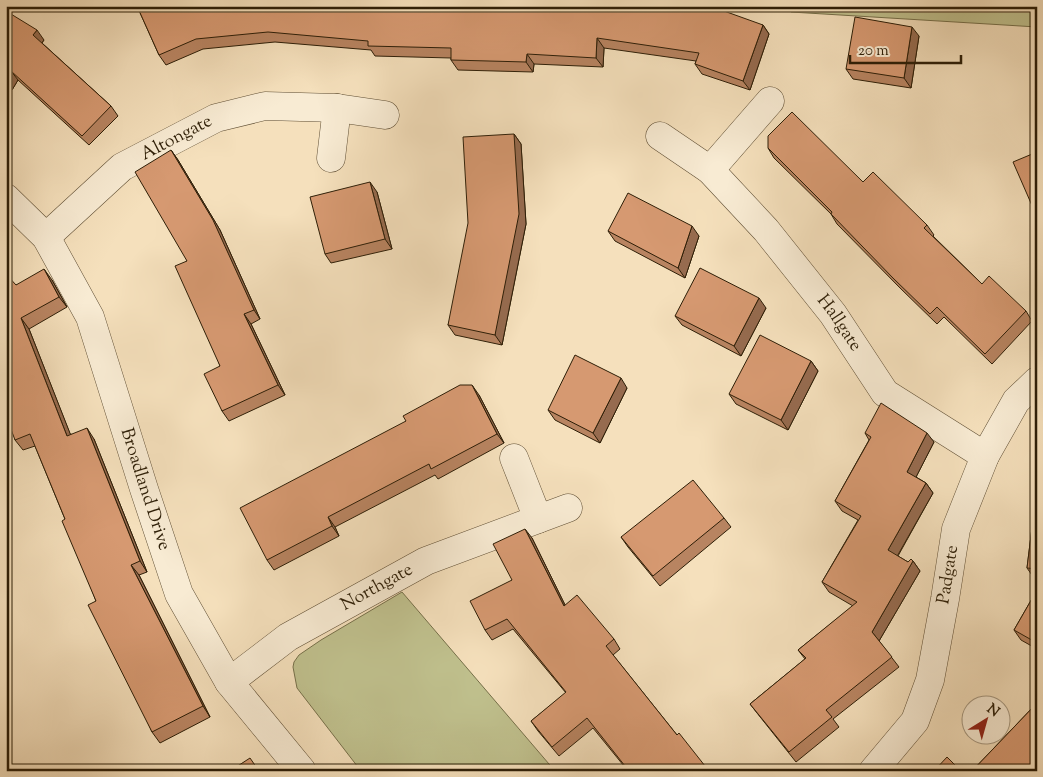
<svg xmlns="http://www.w3.org/2000/svg" width="1043" height="777" viewBox="0 0 1043 777" font-family="'Sorts Mill Goudy',serif">
  <rect width="100%" height="100%" fill="#f5e0bc"/>
  <filter id="stains"><feTurbulence type="fractalNoise" baseFrequency=".004" numOctaves="4"/><feColorMatrix values="0 0 0 0 .2 0 0 0 0 .09 0 0 0 0 .02 0 0 0 .5 -.17"/></filter>
  <radialGradient id="worn" r=".72"><stop offset=".6" stop-color="#630" stop-opacity="0"/><stop offset="1" stop-color="#630" stop-opacity=".3"/></radialGradient>
  <!-- green -->
  <path fill="#c0c18e" stroke="#76704a" d="M 791,6 L 1037,6 L 1037,27 L 791,12 Z
    M 402,592 L 555,771 L 361,771 L 297,688 L 293,667 L 294,662 L 299,655 L 321,640 Z"/>
  <g fill="none" stroke-linecap="round" stroke-linejoin="round">
    <!-- minor casing -->
    <g stroke="#5f4e34" stroke-width="29">
      <g id="minor">
        <path id="s1" d="M 660,136 L 710,170 L 766,230 L 833,314 L 885,393 L 985,456"/>
        <path d="M 331,158 L 337,108"/>
        <path d="M 710,170 L 770,101"/>
        <path id="s2" d="M 6,198 L 46,237 L 90,317 L 144,489 L 179,594 L 229,682 L 302,771"/>
        <path id="s3" d="M 46,237 L 122,167 L 216,118 L 265,106 L 337,108 L 385,115"/>
        <path d="M 514,458 L 538,519"/>
        <path id="s4" d="M 229,682 L 288,637 L 426,561 L 568,508"/>
        <path id="s5" d="M 873,771 L 915,721 L 930,680 L 945,599 L 956,529 L 985,456 L 1016,401 L 1037,381"/>
      </g>
    </g>
    <!-- minor -->
    <use href="#minor" stroke="#f8ebd3" stroke-width="28"/>
  </g>
  <!-- wall -->
  <path fill="#b88461" stroke="#2d1e07" d="M 137,6 L 763,25 L 769,34 L 750,90 L 702,74 L 695,64 L 696,61 L 604,48 L 603,67 L 534,64 L 533,72 L 458,70 L 451,60 L 451,58 L 375,56 L 371,50 L 275,42 L 203,49 L 166,65 L 159,55 Z
    M 6,11 L 44,40 L 42,43 L 111,106 L 118,116 L 89,145 L 18,80 L 12,90 L 6,86 Z
    M 919,36 L 911,88 L 853,79 L 846,69 Z
    M 514,134 L 521,144 L 526,224 L 502,345 L 455,335 L 448,325 Z
    M 768,148 L 863,182 L 927,225 L 934,235 L 933,236 L 982,284 L 1026,311 L 1032,321 L 992,364 L 944,317 L 937,324 L 900,288 L 837,224 L 831,214 L 774,158 Z
    M 171,150 L 178,160 L 220,230 L 260,319 L 251,324 L 285,395 L 229,421 L 222,411 L 220,366 L 187,261 Z
    M 377,192 L 392,249 L 331,263 L 325,254 Z
    M 608,231 L 699,236 L 685,278 L 615,241 Z
    M 52,280 L 67,307 L 29,329 L 70,434 L 94,439 L 147,572 L 139,575 L 210,717 L 160,743 L 152,732 L 96,601 L 65,519 L 35,446 L 23,450 L 15,440 L 16,285 Z
    M 766,308 L 741,356 L 682,325 L 675,316 Z
    M 811,361 L 818,371 L 788,430 L 736,404 L 729,394 Z
    M 627,388 L 600,443 L 555,420 L 548,410 Z
    M 479,395 L 504,443 L 438,479 L 435,475 L 335,527 L 339,536 L 274,570 L 267,560 L 406,421 Z
    M 865,433 L 934,442 L 916,477 L 926,483 L 933,493 L 898,556 L 908,562 L 913,561 L 920,571 L 879,641 L 899,667 L 833,719 L 839,727 L 796,762 L 757,713 L 750,704 L 805,659 L 798,650 L 853,606 L 829,592 L 822,582 L 858,520 L 842,511 L 835,501 L 869,440 Z
    M 1037,487 L 1037,578 L 1034,578 L 1027,568 Z
    M 724,518 L 731,527 L 660,586 L 628,547 L 621,537 Z
    M 532,538 L 565,605 L 614,639 L 620,649 L 613,655 L 677,735 L 709,771 L 628,771 L 593,728 L 559,756 L 538,731 L 531,721 L 566,693 L 513,629 L 492,640 L 485,630 L 512,580 Z
    M 1037,590 L 1037,649 L 1021,640 L 1014,630 Z
    M 1037,703 L 1037,771 L 972,771 Z"/>
  <!-- shaded-wall -->
  <path fill="#966b4f" stroke="#2d1e07" d="M 763,25 L 769,34 L 750,90 L 743,81 Z
    M 912,27 L 919,36 L 911,88 L 904,78 Z
    M 37,30 L 44,40 L 40,45 L 33,35 Z
    M 597,38 L 604,48 L 603,67 L 596,58 Z
    M 527,54 L 534,64 L 533,72 L 526,62 Z
    M 11,71 L 18,80 L 12,90 L 6,81 L 6,79 Z
    M 514,134 L 521,144 L 526,224 L 502,345 L 495,335 Z
    M 171,150 L 178,160 L 220,230 L 260,319 L 254,310 Z
    M 370,182 L 377,192 L 392,249 L 385,239 Z
    M 692,226 L 699,236 L 685,278 L 678,268 Z
    M 44,269 L 52,280 L 67,307 L 59,297 Z
    M 759,298 L 766,308 L 741,356 L 734,346 Z
    M 244,314 L 251,324 L 285,395 L 278,385 Z
    M 21,318 L 29,329 L 75,446 L 67,436 Z
    M 811,361 L 818,371 L 788,430 L 781,420 Z
    M 621,378 L 627,388 L 600,443 L 593,433 Z
    M 472,385 L 479,395 L 504,443 L 497,434 Z
    M 87,428 L 94,439 L 147,572 L 140,561 Z
    M 927,433 L 934,442 L 914,481 L 907,472 Z
    M 926,483 L 933,493 L 895,560 L 888,550 Z
    M 328,517 L 335,527 L 339,536 L 332,526 Z
    M 525,529 L 532,538 L 570,615 L 564,606 Z
    M 913,561 L 920,571 L 879,641 L 872,632 Z
    M 131,565 L 139,575 L 210,717 L 203,706 Z"/>
  <!-- building -->
  <path fill="#d69971" stroke="#2d1e07" d="M 137,6 L 695,6 L 724,11 L 763,25 L 743,81 L 695,64 L 699,53 L 597,38 L 596,58 L 527,54 L 526,62 L 451,60 L 451,48 L 368,46 L 368,41 L 268,32 L 196,39 L 159,55 Z
    M 6,11 L 37,30 L 33,35 L 111,106 L 82,136 L 11,71 L 6,79 Z
    M 855,17 L 912,27 L 904,78 L 846,69 Z
    M 792,112 L 863,182 L 873,172 L 927,225 L 924,228 L 982,284 L 989,276 L 1026,311 L 985,354 L 937,307 L 930,314 L 893,278 L 831,214 L 832,212 L 768,148 L 768,136 Z
    M 514,134 L 519,214 L 495,335 L 448,325 L 468,223 L 463,137 Z
    M 171,150 L 213,220 L 254,310 L 244,314 L 278,385 L 222,411 L 204,374 L 220,366 L 175,266 L 187,261 L 135,172 Z
    M 1037,152 L 1037,217 L 1013,162 Z
    M 370,182 L 385,239 L 325,254 L 310,197 Z
    M 628,193 L 692,226 L 678,268 L 608,231 Z
    M 700,268 L 759,298 L 734,346 L 675,316 Z
    M 44,269 L 59,297 L 21,318 L 67,436 L 87,428 L 140,561 L 131,565 L 203,706 L 152,732 L 88,605 L 96,601 L 62,521 L 65,519 L 30,434 L 15,440 L 6,416 L 6,274 L 16,285 Z
    M 760,335 L 811,361 L 781,420 L 729,394 Z
    M 575,355 L 621,378 L 593,433 L 548,410 Z
    M 460,385 L 472,385 L 497,434 L 431,469 L 429,464 L 328,517 L 332,526 L 267,560 L 240,508 L 406,421 L 403,416 Z
    M 881,403 L 927,433 L 907,472 L 926,483 L 888,550 L 908,562 L 911,559 L 913,561 L 872,632 L 892,657 L 826,710 L 832,717 L 789,752 L 750,704 L 806,658 L 798,650 L 857,602 L 822,582 L 861,516 L 835,501 L 871,437 L 865,433 Z
    M 693,480 L 724,518 L 653,576 L 621,537 Z
    M 1037,487 L 1037,569 L 1027,568 Z
    M 525,529 L 564,606 L 577,595 L 614,639 L 606,646 L 677,735 L 679,733 L 709,771 L 629,771 L 587,718 L 552,747 L 531,721 L 566,692 L 507,619 L 485,630 L 470,601 L 512,580 L 493,544 Z
    M 1037,590 L 1037,643 L 1014,630 Z
    M 1037,703 L 1037,759 L 1026,771 L 972,771 Z
    M 947,757 L 961,771 L 934,771 Z
    M 250,758 L 259,771 L 230,771 Z"/>
  <g text-anchor="middle" dominant-baseline="central" stroke-width="4.5" stroke-linejoin="round" paint-order="stroke">
    <!-- street labels -->
    <g font-size="18" fill="#2d1e07" stroke="#f8ebd3">
      <text stroke="none"><textPath href="#s3" startOffset="165">Altongate</textPath></text>
      <text stroke="none"><textPath href="#s1" startOffset="261">Hallgate</textPath></text>
      <text stroke="none"><textPath href="#s2" startOffset="328">Broadland Drive</textPath></text>
      <text stroke="none"><textPath href="#s5" startOffset="216">Padgate</textPath></text>
      <text stroke="none"><textPath href="#s4" startOffset="176">Northgate</textPath></text>
    </g>
  </g>
  <!-- margin -->
  <rect width="1043" height="777" fill="none" stroke="#f5e0bc" stroke-width="25"/>
  <rect x="8" y="8" width="1028" height="762" fill="none" stroke="#2d1e07" stroke-width="2.5"/>
  <rect x="12" y="12" width="1018" height="752" fill="none" stroke="#2d1e07"/>
  <!-- north arrow -->
  <g transform="translate(986 720) rotate(37)"><circle r="24" fill="#f8ebd3" stroke="#a79981"/>
  <path d="M0-4L9 19L0 12L-9 19Z" fill="#8f2418"/>
  <text y="-8" font-size="14" font-weight="bold" text-anchor="middle" fill="#2d1e07">N</text>
  </g>
  <!-- scale -->
  <path d="M850 55v8h111v-8" fill="none" stroke="#2d1e07" stroke-width="2.5"/>
  <text x="858" y="55" font-size="15" fill="#2d1e07" stroke="#f8ebd3" stroke-width="4" paint-order="stroke">20 m</text>
  <rect width="100%" height="100%" filter="url(#stains)"/>
  <rect width="100%" height="100%" fill="url(#worn)"/>
</svg>
